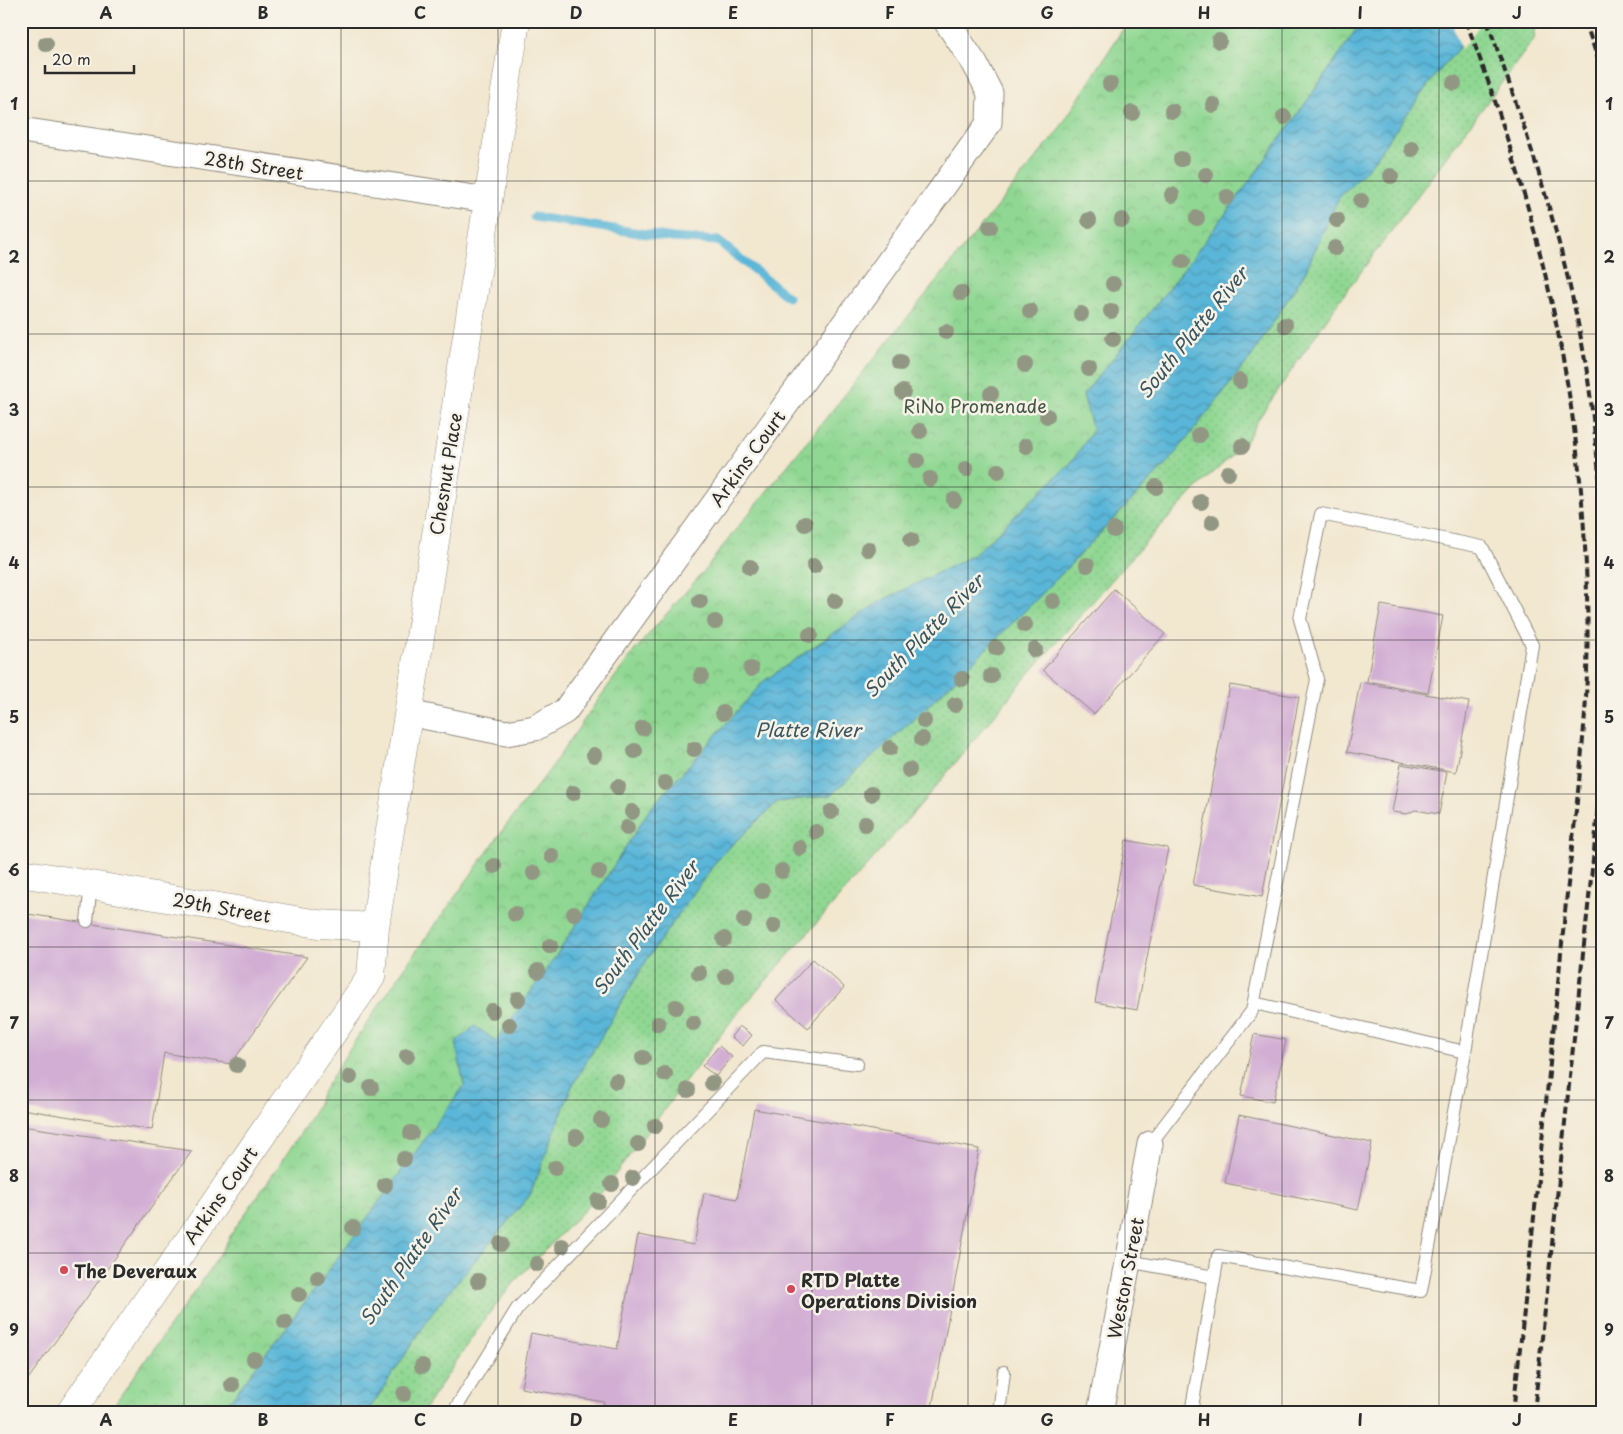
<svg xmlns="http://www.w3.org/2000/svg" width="1623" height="1434" viewBox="0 0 1623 1434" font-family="'Playpen Sans',sans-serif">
  <defs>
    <pattern id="grass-dots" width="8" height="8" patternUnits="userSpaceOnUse" patternTransform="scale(1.25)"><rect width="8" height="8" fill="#8fd792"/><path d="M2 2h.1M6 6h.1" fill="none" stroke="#7cb97e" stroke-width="1.8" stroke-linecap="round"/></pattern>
    <pattern id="park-crowns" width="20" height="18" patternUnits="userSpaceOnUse" patternTransform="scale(1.25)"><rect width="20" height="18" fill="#8fd792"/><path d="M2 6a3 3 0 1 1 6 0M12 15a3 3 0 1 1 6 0" fill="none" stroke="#7cb97e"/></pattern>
    <pattern id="water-waves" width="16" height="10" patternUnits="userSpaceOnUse" patternTransform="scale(1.25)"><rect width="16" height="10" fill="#5ab6d8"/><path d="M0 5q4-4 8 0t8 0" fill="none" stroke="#4b94af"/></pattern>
  </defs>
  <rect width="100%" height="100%" fill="#f7f3e8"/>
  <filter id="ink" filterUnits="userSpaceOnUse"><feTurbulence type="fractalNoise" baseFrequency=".02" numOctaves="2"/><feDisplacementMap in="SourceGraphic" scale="10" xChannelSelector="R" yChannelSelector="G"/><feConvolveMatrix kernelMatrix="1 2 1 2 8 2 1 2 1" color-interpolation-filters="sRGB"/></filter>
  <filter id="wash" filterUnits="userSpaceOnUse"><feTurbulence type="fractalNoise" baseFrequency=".0096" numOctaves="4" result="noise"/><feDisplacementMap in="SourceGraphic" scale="20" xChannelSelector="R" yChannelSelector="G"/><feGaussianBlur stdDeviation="1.12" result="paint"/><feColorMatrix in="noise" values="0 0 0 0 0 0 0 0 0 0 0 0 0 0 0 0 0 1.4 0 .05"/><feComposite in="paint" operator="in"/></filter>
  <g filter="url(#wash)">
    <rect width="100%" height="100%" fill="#f2e7cf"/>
    <!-- grass -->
    <path fill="url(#grass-dots)" stroke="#5d815e" d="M 1481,21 L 1537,21 L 1534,39 L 1337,304 L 1261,415 L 1245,443 L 1197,488 L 1142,546 L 1026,677 L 922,803 L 735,1016 L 602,1192 L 518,1278 L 486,1317 L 422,1413 L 367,1413 L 437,1306 L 530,1195 L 572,1086 L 649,956 L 720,856 L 778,802 L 831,795 L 1045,591 L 1170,460 L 1251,357 L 1305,272 L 1338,199 L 1369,167 L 1430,82 Z"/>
    <!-- park -->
    <path fill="url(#park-crowns)" stroke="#5d815e" d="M 1128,21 L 1362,21 C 1275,150 1182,276 1083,395 L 1093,430 L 1071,463 L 974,555 L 879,602 L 764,681 L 650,809 L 558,953 L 496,1041 L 457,1042 L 464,1086 L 326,1274 L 221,1413 L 108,1413 L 209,1271 L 223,1249 L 235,1228 L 276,1170 L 306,1125 L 319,1102 L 320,1096 L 354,1042 L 410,960 L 505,827 L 548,772 L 598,700 L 635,650 L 705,570 L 729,538 L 1058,131 Z"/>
    <!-- water -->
    <path fill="url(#water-waves)" stroke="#427082" d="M 1362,21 L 1481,21 L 1430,82 L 1369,167 L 1338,199 L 1305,272 L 1251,357 L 1170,460 L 1045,591 L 932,702 L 831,795 L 777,802 L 720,856 L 649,956 L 572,1086 L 530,1195 L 437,1306 L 367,1413 L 221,1413 L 326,1274 L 464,1086 L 456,1042 L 475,1026 L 496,1041 L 558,953 L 650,809 L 764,681 L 879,602 L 974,555 L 1071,463 L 1093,430 L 1083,395 C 1182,276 1275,150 1362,21 Z"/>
    <!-- pier -->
    <path fill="#f2e7cf" d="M 1451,21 L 1483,21 L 1461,49 Z"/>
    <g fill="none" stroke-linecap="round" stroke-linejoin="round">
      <!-- stream -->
      <path stroke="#5ab6d8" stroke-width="9" d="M 534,217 L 673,238 L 718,241 L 788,297"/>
    </g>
    <g id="blocks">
      <!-- building -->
      <path fill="#d2add4" d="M 1114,589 L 1165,634 L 1094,714 L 1043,670 Z
        M 1381,605 L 1443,616 L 1428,693 L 1367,681 Z
        M 1360,682 L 1469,702 L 1456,772 L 1347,752 Z
        M 1230,685 L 1299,697 L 1262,897 L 1193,885 Z
        M 1401,764 L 1447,772 L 1439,814 L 1415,810 L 1407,814 L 1392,812 Z
        M 1126,840 L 1168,848 L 1137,1010 L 1095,1002 Z
        M 21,913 L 307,957 L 231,1064 L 164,1053 L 152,1130 L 21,1109 Z
        M 813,959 L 844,987 L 808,1028 L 776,1000 Z
        M 739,1026 L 752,1035 L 743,1046 L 731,1037 Z
        M 1254,1034 L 1286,1040 L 1273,1102 L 1241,1096 Z
        M 719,1046 L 732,1057 L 716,1076 L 702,1066 Z
        M 754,1109 L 979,1149 L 931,1413 L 602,1413 L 604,1402 L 521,1388 L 531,1333 L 617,1349 L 638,1235 L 694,1245 L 704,1193 L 737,1199 Z
        M 1239,1115 L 1372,1143 L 1358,1210 L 1225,1183 Z
        M 21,1126 L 192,1151 L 21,1389 Z"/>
    </g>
  </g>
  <g filter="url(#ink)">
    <use href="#blocks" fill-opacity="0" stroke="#8e897d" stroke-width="1"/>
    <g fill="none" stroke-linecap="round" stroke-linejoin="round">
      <!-- service casing -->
      <g stroke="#8e897d" stroke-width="14">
        <path id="service" d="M 87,921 L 91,885
          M 1254,1003 L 1465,1052
          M 1150,1144 L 1252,1011 L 1317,679 L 1300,619 L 1321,514 L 1482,547 L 1532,645 L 1465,1052 L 1421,1291 L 1218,1256 L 1191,1413
          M 1128,1261 L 1214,1277
          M 453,1413 L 517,1309 L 763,1052 L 857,1064
          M 999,1413 L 1004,1372"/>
      </g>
      <!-- minor casing -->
      <g stroke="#8e897d" stroke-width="27">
        <path id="minor" d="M 21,130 L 488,200
          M 408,713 L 506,733 L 535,728 L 565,711 L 989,123 L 990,93 L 975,64 L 946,21
          M 1100,1413 L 1150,1144"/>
      </g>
      <!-- tertiary casing -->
      <g stroke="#8e897d" stroke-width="29">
        <path id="tertiary" d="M 21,873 L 318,924 L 375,927 L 371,977 L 70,1413
          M 375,927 L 516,21"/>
      </g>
      <!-- service -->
      <use href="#service" stroke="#fff" stroke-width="12"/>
      <!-- minor -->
      <use href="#minor" stroke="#fff" stroke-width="25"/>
      <!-- tertiary -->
      <use href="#tertiary" stroke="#fff" stroke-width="28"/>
      <!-- rail -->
      <path stroke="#2b2b2b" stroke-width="4" stroke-dasharray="8 4" stroke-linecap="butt" d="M 1466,21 C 1480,59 1494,96 1506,135 C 1547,262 1576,396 1584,530 C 1588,591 1589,654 1585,714 C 1580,780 1572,846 1565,912 C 1549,1079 1531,1246 1513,1413
        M 1487,21 C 1528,134 1566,248 1586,366 C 1593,411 1597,456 1602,502
        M 1585,21 L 1602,71
        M 1534,1413 L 1596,832 L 1602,746"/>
    </g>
    <!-- trees -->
    <g fill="#929783">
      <circle cx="1219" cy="41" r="8"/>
      <circle cx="46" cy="44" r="8"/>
      <circle cx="1454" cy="83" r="8"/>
      <circle cx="1110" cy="84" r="8"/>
      <circle cx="1213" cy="105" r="8"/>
      <circle cx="1172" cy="111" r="8"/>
      <circle cx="1132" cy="113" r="8"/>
      <circle cx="1284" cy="117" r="8"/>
      <circle cx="1412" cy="149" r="8"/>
      <circle cx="1181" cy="159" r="8"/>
      <circle cx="1206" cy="175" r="8"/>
      <circle cx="1391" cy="176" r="8"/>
      <circle cx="1172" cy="195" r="8"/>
      <circle cx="1227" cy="197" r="8"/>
      <circle cx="1361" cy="201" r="8"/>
      <circle cx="1197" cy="218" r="8"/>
      <circle cx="1089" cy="220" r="8"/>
      <circle cx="1122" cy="220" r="8"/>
      <circle cx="1337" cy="220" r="8"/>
      <circle cx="990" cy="227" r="8"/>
      <circle cx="1335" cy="248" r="8"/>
      <circle cx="1183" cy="261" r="8"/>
      <circle cx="1113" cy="284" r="8"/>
      <circle cx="961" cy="293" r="8"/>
      <circle cx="1030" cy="311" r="8"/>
      <circle cx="1111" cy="311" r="8"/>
      <circle cx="1081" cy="314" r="8"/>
      <circle cx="1285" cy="325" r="8"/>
      <circle cx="946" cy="332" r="8"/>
      <circle cx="1113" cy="339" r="8"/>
      <circle cx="900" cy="363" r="8"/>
      <circle cx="1025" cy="365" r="8"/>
      <circle cx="1089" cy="369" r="8"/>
      <circle cx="1240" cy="381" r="8"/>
      <circle cx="903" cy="392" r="8"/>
      <circle cx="991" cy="394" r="8"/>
      <circle cx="1047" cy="416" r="8"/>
      <circle cx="920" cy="431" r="8"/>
      <circle cx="1199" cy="435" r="8"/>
      <circle cx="1026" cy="446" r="8"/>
      <circle cx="1242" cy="446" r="8"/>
      <circle cx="917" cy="461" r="8"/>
      <circle cx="966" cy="469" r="8"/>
      <circle cx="998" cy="471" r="8"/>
      <circle cx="1228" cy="473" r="8"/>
      <circle cx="930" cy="479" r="8"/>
      <circle cx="1156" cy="487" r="8"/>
      <circle cx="954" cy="500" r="8"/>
      <circle cx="1201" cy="502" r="8"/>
      <circle cx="1212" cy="522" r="8"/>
      <circle cx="805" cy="524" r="8"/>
      <circle cx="1114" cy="530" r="8"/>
      <circle cx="911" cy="540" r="8"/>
      <circle cx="868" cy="549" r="8"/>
      <circle cx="1087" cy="565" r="8"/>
      <circle cx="814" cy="566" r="8"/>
      <circle cx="750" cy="567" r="8"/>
      <circle cx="700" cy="601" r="8"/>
      <circle cx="835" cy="601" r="8"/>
      <circle cx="1053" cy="601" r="8"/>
      <circle cx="715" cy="622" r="8"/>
      <circle cx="1025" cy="625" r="8"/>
      <circle cx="810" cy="635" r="8"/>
      <circle cx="996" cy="648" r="8"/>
      <circle cx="1035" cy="650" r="8"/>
      <circle cx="751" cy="669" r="8"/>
      <circle cx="701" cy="676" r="8"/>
      <circle cx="991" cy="676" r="8"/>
      <circle cx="962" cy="679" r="8"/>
      <circle cx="955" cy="705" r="8"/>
      <circle cx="723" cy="713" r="8"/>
      <circle cx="924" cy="721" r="8"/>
      <circle cx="643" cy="728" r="8"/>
      <circle cx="922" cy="739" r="8"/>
      <circle cx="890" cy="748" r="8"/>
      <circle cx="694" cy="749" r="8"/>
      <circle cx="635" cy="751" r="8"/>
      <circle cx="594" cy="755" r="8"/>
      <circle cx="909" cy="770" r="8"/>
      <circle cx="665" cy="783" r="8"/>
      <circle cx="618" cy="787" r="8"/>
      <circle cx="573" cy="793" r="8"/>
      <circle cx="871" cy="794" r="8"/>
      <circle cx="632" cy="812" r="8"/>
      <circle cx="831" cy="812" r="8"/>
      <circle cx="865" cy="824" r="8"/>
      <circle cx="627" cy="828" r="8"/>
      <circle cx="816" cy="832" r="8"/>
      <circle cx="800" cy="848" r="8"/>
      <circle cx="552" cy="856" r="8"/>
      <circle cx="494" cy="866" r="8"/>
      <circle cx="782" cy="871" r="8"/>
      <circle cx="599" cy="872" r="8"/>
      <circle cx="534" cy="873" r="8"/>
      <circle cx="762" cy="891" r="8"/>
      <circle cx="515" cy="914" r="8"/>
      <circle cx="574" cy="914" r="8"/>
      <circle cx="744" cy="920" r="8"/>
      <circle cx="774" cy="926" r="8"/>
      <circle cx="724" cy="939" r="8"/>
      <circle cx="550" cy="946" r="8"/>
      <circle cx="538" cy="971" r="8"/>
      <circle cx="699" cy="973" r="8"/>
      <circle cx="726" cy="976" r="8"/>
      <circle cx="518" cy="999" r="8"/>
      <circle cx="676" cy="1007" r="8"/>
      <circle cx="492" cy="1011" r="8"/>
      <circle cx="693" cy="1023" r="8"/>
      <circle cx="658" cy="1024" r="8"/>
      <circle cx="509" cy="1025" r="8"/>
      <circle cx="407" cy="1056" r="8"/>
      <circle cx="643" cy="1058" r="8"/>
      <circle cx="237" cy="1065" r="8"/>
      <circle cx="665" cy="1074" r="8"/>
      <circle cx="350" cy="1077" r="8"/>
      <circle cx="616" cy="1081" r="8"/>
      <circle cx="712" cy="1083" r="8"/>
      <circle cx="371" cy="1088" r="8"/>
      <circle cx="688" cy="1090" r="8"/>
      <circle cx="601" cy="1120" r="8"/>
      <circle cx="655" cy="1126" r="8"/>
      <circle cx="411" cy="1133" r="8"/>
      <circle cx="576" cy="1137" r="8"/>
      <circle cx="638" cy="1144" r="8"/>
      <circle cx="404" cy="1159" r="8"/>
      <circle cx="555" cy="1168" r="8"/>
      <circle cx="633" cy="1178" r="8"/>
      <circle cx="612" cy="1184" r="8"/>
      <circle cx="385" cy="1185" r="8"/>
      <circle cx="598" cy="1201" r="8"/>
      <circle cx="353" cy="1228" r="8"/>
      <circle cx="501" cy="1244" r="8"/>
      <circle cx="562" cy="1246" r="8"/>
      <circle cx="537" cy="1264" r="8"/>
      <circle cx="318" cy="1278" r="8"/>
      <circle cx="478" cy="1281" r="8"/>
      <circle cx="299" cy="1294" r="8"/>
      <circle cx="285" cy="1322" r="8"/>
      <circle cx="254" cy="1359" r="8"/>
      <circle cx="422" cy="1366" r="8"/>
      <circle cx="232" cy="1385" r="8"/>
      <circle cx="404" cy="1394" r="8"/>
    </g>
  </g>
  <!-- grid -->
  <path fill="none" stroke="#2b2b2b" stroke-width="1" stroke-opacity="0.55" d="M 184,21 L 184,1413M 341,21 L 341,1413M 498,21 L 498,1413M 655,21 L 655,1413M 812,21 L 812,1413M 968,21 L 968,1413M 1125,21 L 1125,1413M 1282,21 L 1282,1413M 1439,21 L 1439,1413M 21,181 L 1602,181M 21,334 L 1602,334M 21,487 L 1602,487M 21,640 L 1602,640M 21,794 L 1602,794M 21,947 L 1602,947M 21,1100 L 1602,1100M 21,1253 L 1602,1253"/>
  <!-- markers -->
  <g fill="#d1495b" stroke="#f7f3e8" stroke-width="2">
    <circle cx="64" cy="1270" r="5"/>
    <circle cx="791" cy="1289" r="5"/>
  </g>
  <g text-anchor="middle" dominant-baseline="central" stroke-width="5" stroke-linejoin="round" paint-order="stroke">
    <!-- street labels -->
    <g font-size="18" fill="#2b2b2b" stroke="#f7f3e8">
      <text transform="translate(254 165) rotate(9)">28th Street</text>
      <text transform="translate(747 458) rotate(-54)">Arkins Court</text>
      <text transform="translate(445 474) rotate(-81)">Chesnut Place</text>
      <text transform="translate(222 907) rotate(10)">29th Street</text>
      <text transform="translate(220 1195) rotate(-55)">Arkins Court</text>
      <text transform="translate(1125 1278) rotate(-79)">Weston Street</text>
    </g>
    <!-- park labels -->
    <g font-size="18" fill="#445645" stroke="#f7f3e8">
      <text x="975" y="405">RiNo Promenade</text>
    </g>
    <!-- poi labels -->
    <g font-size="18" font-weight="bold" fill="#2b2b2b" stroke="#f7f3e8" text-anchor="start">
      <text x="74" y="1270">The Deveraux</text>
      <text x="801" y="1279">RTD Platte<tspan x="801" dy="21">Operations Division</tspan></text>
    </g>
    <!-- water labels -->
    <g font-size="19" font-style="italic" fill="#39555f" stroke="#f7f3e8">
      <text transform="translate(1192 332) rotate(-51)">South Platte River</text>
      <text transform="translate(923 635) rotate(-46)">South Platte River</text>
      <text x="808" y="729">Platte River</text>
      <text transform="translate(645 927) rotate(-53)">South Platte River</text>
      <text transform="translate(410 1256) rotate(-55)">South Platte River</text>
    </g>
  </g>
  <!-- margin -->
  <rect width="1623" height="1434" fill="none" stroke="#f7f3e8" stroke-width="55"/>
  <!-- scale -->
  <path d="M45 65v8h89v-8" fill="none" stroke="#2b2b2b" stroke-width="2.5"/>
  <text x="52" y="65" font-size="15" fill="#2b2b2b" stroke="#f7f3e8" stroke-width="4" paint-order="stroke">20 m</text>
  <rect x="28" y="28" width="1568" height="1378" fill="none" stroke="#2b2b2b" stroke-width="2"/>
  <g font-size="16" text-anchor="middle" font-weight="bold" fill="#2b2b2b">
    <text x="106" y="19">A</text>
    <text x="263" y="19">B</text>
    <text x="420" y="19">C</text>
    <text x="576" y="19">D</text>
    <text x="733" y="19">E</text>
    <text x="890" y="19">F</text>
    <text x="1047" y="19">G</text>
    <text x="1204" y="19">H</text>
    <text x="1360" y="19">I</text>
    <text x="1517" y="19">J</text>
    <text x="14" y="110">1</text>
    <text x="1609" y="110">1</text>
    <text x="14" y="263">2</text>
    <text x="1609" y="263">2</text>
    <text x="14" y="416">3</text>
    <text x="1609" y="416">3</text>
    <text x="14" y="569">4</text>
    <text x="1609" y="569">4</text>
    <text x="14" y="723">5</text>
    <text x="1609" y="723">5</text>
    <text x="14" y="876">6</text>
    <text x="1609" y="876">6</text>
    <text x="14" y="1029">7</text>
    <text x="1609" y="1029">7</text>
    <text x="14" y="1182">8</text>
    <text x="1609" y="1182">8</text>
    <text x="14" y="1336">9</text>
    <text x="1609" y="1336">9</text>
    <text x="106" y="1426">A</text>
    <text x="263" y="1426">B</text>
    <text x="420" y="1426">C</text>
    <text x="576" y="1426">D</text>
    <text x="733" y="1426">E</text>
    <text x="890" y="1426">F</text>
    <text x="1047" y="1426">G</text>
    <text x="1204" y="1426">H</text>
    <text x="1360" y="1426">I</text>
    <text x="1517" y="1426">J</text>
  </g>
</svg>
